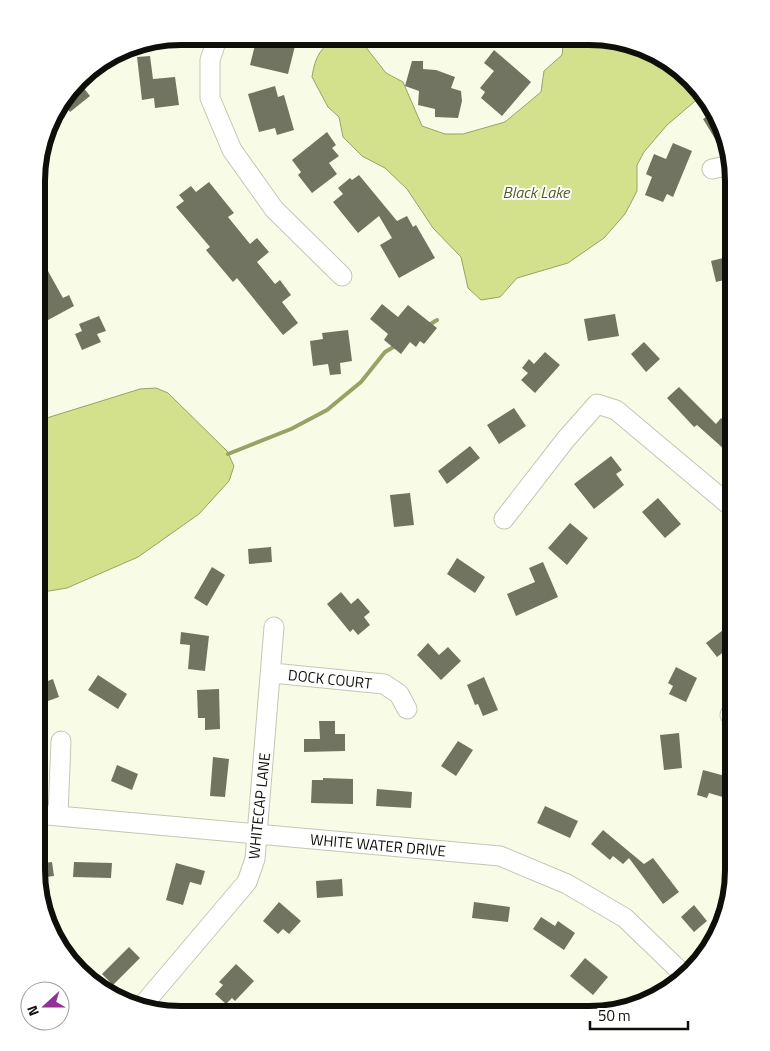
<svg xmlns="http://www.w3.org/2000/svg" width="770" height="1051" viewBox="0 0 770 1051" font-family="'Titillium Web',sans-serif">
  <rect width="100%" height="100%" fill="#f8fce7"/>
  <!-- water -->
  <path fill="#d3e18d" stroke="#98a265" d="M 340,37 L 351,37 L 361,41 L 386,73 L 403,82 L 422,126 L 445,134 L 463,134 L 505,122 L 541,92 L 544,71 L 562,55 L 564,37 L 608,38 L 677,66 L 701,96 L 667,125 L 644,152 L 637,165 L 637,191 L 625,214 L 604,238 L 568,263 L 517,278 L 500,297 L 481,300 L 468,288 L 461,257 L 433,228 L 407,189 L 385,168 L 362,156 L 343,137 L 339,117 L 328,107 L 312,77 C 315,57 321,45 340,37 Z
    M 156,388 L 168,393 L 227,451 L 234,466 L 229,481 L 199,514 L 138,557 L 67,588 L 37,593 L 37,421 L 140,389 Z"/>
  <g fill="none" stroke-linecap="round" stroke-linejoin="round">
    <!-- stream -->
    <path stroke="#98a265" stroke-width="4" d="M 429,325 L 437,320
      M 228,454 L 291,429 L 327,410 L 361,382 L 385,352 L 397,345"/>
  </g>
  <!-- building -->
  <path fill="#707461" d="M 257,37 L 268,40 L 269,37 L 275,37 L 296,42 L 288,74 L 250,65 Z
    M 494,50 L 531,82 L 502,116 L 481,98 L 485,92 L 480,88 L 494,71 L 484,63 Z
    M 150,56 L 153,79 L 175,77 L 179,105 L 155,108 L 154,98 L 142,100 L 137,57 Z
    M 412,61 L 423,61 L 423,69 L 436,70 L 455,77 L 451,88 L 461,91 L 462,101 L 458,118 L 435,117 L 435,109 L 418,105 L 419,91 L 405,86 Z
    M 78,81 L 90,96 L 70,112 L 62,101 Z
    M 275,86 L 278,97 L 284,95 L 294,130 L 277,135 L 275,128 L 259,132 L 248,94 Z
    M 714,112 L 719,117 L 728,154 L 725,155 L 703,119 Z
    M 327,132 L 336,145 L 332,148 L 339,156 L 329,163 L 337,174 L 312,193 L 298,175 L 301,172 L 292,160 Z
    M 673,143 L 692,151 L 673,197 L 667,194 L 663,202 L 645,195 L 652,177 L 646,174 L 654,154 L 666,159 Z
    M 359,175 L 397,221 L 407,216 L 413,227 L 416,225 L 435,258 L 399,278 L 380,245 L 392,238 L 379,216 L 358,233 L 333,202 L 343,194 L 338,188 L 350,178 L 352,180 Z
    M 209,182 L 234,213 L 228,217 L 250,244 L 257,238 L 269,252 L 257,262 L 275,284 L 280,280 L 291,295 L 282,302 L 298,323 L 283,335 L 237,278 L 233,282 L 206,250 L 210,247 L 176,207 L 184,201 L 179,195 L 191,186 L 196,192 Z
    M 727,257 L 732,278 L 716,282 L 711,261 Z
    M 48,271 L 63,298 L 69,295 L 74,306 L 37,326 L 37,277 Z
    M 382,304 L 398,317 L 408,305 L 437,328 L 424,344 L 420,341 L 416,347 L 410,342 L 401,354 L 384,340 L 388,334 L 370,319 Z
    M 615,314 L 619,336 L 588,341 L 584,319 Z
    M 99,316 L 106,331 L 97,334 L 101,342 L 82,350 L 75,334 L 82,331 L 79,324 Z
    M 348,330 L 352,361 L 340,363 L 341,374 L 330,375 L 328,364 L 313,366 L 310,341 L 323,339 L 322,333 Z
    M 644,342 L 660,359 L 646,372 L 631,354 Z
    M 545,352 L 560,365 L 535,393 L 521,380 L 528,373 L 522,368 L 529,359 L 534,364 Z
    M 679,387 L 716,424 L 721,418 L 734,430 L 734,458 L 697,425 L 694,427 L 667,398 Z
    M 514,408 L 526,426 L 499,444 L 487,425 Z
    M 470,446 L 480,458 L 447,484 L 438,471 Z
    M 611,456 L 622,470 L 616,474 L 624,485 L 594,509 L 574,484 Z
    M 410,493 L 414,525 L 394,527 L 390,495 Z
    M 658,498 L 681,524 L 665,538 L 642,512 Z
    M 570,523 L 588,538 L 567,565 L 548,548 Z
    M 271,547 L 272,562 L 249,564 L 248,549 Z
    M 457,558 L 485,577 L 475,593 L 447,574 Z
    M 543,562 L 558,597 L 516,616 L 507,594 L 535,582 L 529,568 Z
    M 212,567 L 225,575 L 207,606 L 194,598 Z
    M 341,592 L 351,604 L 358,598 L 370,612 L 364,617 L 370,625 L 358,635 L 353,629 L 350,632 L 327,604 Z
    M 727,627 L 734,636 L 734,644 L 717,657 L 706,643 Z
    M 181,632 L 209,636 L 205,671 L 188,669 L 190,645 L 180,644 Z
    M 428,643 L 439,655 L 448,647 L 461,661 L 441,680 L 417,655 Z
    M 676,667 L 697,678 L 686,702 L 669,694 L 673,686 L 668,683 Z
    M 98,675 L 127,694 L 118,709 L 88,690 Z
    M 484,677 L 498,710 L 483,716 L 478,704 L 475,705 L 467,685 Z
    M 53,679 L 59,697 L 37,705 L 37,685 Z
    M 219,689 L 220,729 L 205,730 L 205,718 L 198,718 L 197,690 Z
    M 319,721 L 335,721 L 335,734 L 345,734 L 345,751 L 304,752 L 304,739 L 320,739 Z
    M 679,733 L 682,768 L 664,770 L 660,735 Z
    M 458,741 L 473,750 L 456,776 L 441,766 Z
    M 213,757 L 229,759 L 225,797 L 210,796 Z
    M 117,765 L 138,774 L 132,790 L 111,781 Z
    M 703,770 L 729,777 L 727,785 L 733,786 L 733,800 L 709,793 L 707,798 L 697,795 Z
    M 323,778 L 353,779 L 353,804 L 311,803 L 312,780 L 323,780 Z
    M 377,789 L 412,792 L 411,808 L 376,806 Z
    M 545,806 L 578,821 L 570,838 L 537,823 Z
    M 603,830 L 644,864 L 653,858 L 679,892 L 663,904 L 629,858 L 623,864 L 613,856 L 610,860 L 591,844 Z
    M 52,862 L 54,876 L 38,878 L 36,864 Z
    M 74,862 L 112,863 L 111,878 L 73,877 Z
    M 176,863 L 205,871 L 201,885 L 190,882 L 183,905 L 166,900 Z
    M 342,879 L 343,896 L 317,898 L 316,881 Z
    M 279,902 L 301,921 L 289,934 L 283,929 L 278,934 L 263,921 Z
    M 474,902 L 510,907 L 508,922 L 472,918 Z
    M 694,905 L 707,921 L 694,932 L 681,917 Z
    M 541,917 L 555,926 L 558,921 L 575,933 L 564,950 L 533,929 Z
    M 129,947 L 140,958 L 113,985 L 102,974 Z
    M 585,958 L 608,977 L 593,995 L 570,976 Z
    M 236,964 L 254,981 L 235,1001 L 232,998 L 226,1004 L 215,994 L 223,985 L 219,982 Z"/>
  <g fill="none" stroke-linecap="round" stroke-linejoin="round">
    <!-- minor casing -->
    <g stroke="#c3c7b3" stroke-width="21">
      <path id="minor" d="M 218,36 L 210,60 L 210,98 L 232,150 L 274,209 L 342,276
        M 712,169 L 730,165
        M 504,519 L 566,439 L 597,404 L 616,410 L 734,509
        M 272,673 L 384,684 L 399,694 L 407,709
        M 730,715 L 733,710
        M 36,814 L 500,856 L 567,884 L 625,918 L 683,974
        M 58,815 L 61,741
        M 142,1006 L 247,882 L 255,859 L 274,627"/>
    </g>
    <!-- minor -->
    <use href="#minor" stroke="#fff" stroke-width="19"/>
  </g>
  <g text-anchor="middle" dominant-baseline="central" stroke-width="4" stroke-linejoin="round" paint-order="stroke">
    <!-- street labels -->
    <g font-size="15" fill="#0e0f08" stroke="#fff">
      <text transform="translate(330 679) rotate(6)">DOCK COURT</text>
      <text transform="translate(259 806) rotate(-84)">WHITECAP LANE</text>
      <text transform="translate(378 845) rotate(5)">WHITE WATER DRIVE</text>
    </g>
    <!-- water labels -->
    <g font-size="16" font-style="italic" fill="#555c21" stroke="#fff">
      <text x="536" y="192">Black Lake</text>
    </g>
  </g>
  <!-- crop -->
  <path d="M0 0H770V1051H0ZM181 45H589A136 136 0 0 1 725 181V870A136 136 0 0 1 589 1006H181A136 136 0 0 1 45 870V181A136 136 0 0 1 181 45Z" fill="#fff" fill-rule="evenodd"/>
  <path fill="none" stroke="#0e0f08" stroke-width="6" d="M181 45H589A136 136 0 0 1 725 181V870A136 136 0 0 1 589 1006H181A136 136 0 0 1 45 870V181A136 136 0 0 1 181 45Z"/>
  <!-- north arrow -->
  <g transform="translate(45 1006) rotate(249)"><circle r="24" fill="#ffffff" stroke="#9f9f9c"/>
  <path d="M0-4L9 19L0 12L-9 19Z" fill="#923097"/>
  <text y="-8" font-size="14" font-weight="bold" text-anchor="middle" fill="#0e0f08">N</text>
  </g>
  <!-- scale -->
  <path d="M590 1021v8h98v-8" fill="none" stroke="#0e0f08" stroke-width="2.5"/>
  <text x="598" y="1021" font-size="15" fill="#0e0f08" stroke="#ffffff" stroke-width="4" paint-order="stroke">50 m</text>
</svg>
